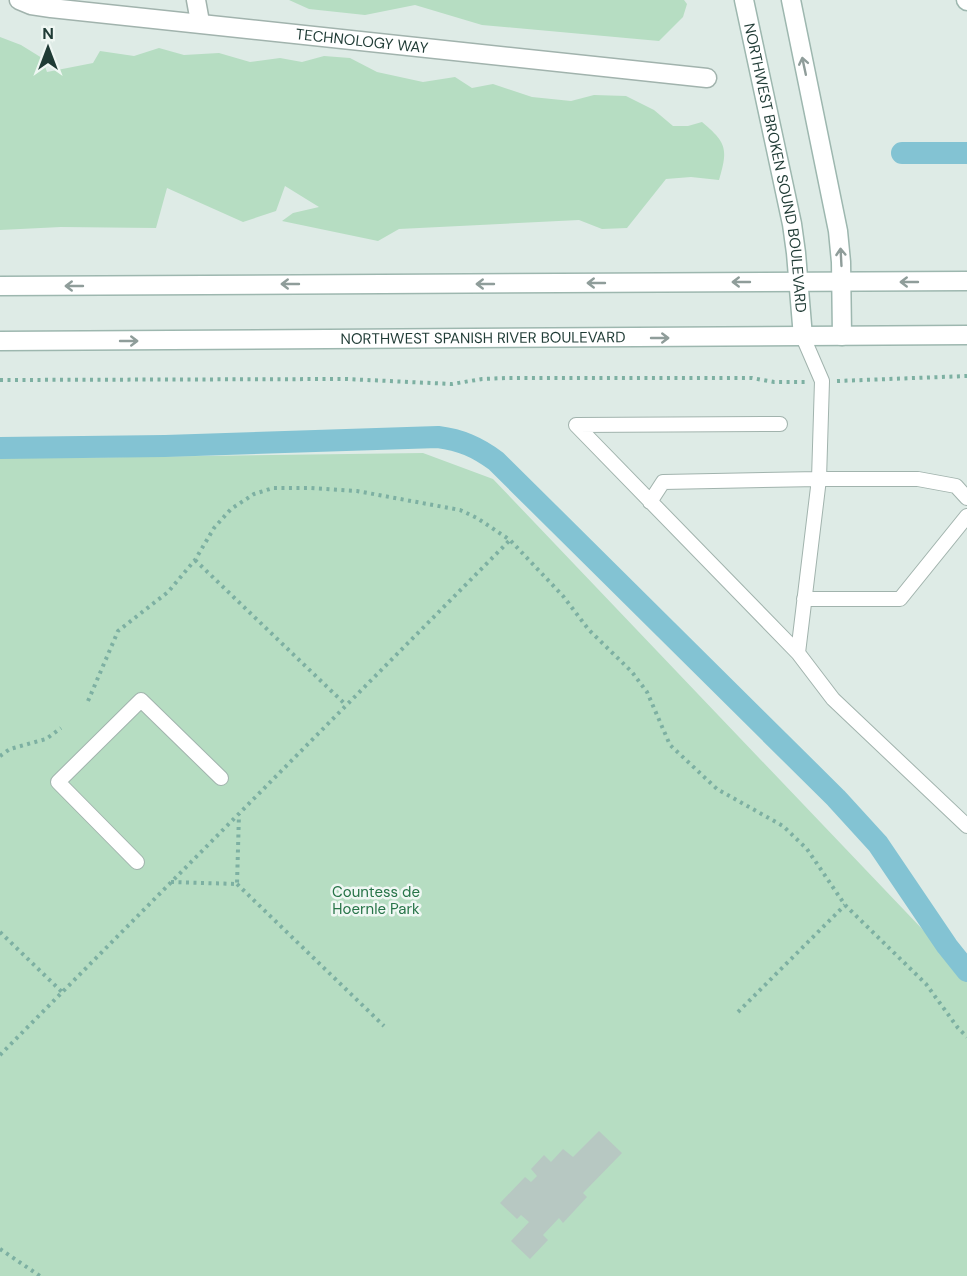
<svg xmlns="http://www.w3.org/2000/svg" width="967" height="1276" viewBox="0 0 967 1276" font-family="'DM Sans',sans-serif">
  <rect width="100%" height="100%" fill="#deebe6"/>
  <!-- green -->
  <path fill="#b6ddc2" d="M 289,0 L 684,0 L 687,4 L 683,17 L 659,41 L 482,25 L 415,5 L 365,15 L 309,9 Z
    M 0,37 L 21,45 L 42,58 L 47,72 L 93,63 L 100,51 L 134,56 L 159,48 L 184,55 L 219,53 L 250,62 L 280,58 L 302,62 L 324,56 L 350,58 L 377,72 L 423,82 L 455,77 L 472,88 L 493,84 L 532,97 L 571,101 L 594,95 L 626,96 L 654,110 L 673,126 L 688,126 L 702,122 C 727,143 728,149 719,180 L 691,177 L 666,179 L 627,228 L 602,229 L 579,220 L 399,229 L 378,241 L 282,221 L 293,213 L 319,207 L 285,186 L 276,211 L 243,222 L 167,188 L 156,228 L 61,227 L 0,230 Z
    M 423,453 L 493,479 L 967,976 L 967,1276 L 0,1276 L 0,456 L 56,458 Z"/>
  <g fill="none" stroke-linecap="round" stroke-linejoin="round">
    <!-- canal -->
    <path stroke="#83c3d3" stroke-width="22" d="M 902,153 L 967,153
      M 0,448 L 165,446 L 438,437 C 461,440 477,447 496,461 L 836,798 L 878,844 L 947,946 L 967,971"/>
  </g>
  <!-- building -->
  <path fill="#b7c8c2" d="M 599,1131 L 622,1153 L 583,1193 L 587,1197 L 563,1223 L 559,1218 L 543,1235 L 548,1240 L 530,1259 L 511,1241 L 529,1222 L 521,1215 L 517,1219 L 500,1203 L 525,1177 L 531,1182 L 537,1176 L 531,1169 L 544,1155 L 551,1162 L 563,1149 L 573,1157 Z"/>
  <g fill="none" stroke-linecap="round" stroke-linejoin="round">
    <!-- lane casing -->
    <g stroke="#a1b3ad" stroke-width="16">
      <path id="lane" d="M 803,337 L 822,381 L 819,479 L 918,479 L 956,486 L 967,498
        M 650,502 L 663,482 L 819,479 L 798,653 L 576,425 L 780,424
        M 804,599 L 900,599 L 967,516
        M 798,653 L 833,699 L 967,826
        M 137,862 L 58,782 L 141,700 L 221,778"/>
    </g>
    <!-- street casing -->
    <g stroke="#a1b3ad" stroke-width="21">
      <g id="street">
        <path id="s1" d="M 19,0 L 31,5 L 51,8 L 707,78"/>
        <path d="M 196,0 L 200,22"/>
      </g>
    </g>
    <!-- secondary casing -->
    <g stroke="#9db7af" stroke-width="21">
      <g id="secondary">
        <path id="s2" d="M 744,0 L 792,224 L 796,253 L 803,337"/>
        <path d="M 791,0 L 838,231 L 841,262 L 842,336"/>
        <path d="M 966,0 L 967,1"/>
        <path d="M 0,286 L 967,281"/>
        <path id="s3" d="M 0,341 L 967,335"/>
      </g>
    </g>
    <!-- path -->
    <path stroke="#7db0a2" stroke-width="4" stroke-dasharray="3 4.5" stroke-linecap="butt" d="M 0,380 L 346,379 L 452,384 L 482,379 L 506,378 L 752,378 L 774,382 L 805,382
      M 837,381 L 967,376
      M 195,560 L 346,705
      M 88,701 L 118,631 L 168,592 L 195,560 L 214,528 L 231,509 L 254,494 L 273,488 L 310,488 L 357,491 L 460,510 L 477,518 L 510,540 L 563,596 L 589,630 L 632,672 L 647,692 L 670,745 L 717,789 L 783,826 L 807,849 L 845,905 L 926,984 L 958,1028 L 967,1037
      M 0,756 L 10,749 L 46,739 L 61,728
      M 171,882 L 237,884 L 239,814
      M 237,884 L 384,1026
      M 0,932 L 62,992
      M 738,1012 L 845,905
      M 0,1055 L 510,540
      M 0,1249 L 40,1276"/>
    <!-- lane -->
    <use href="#lane" stroke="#fff" stroke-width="14"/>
    <!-- street -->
    <use href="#street" stroke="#fff" stroke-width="18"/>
    <!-- secondary -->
    <use href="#secondary" stroke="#fff" stroke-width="18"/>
  </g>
  <!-- one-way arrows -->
  <defs><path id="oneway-shaft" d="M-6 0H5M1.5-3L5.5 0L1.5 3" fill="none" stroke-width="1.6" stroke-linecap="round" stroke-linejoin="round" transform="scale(1.5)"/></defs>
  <g stroke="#8f9d9a">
    <use href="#oneway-shaft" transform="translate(804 66) rotate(-102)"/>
    <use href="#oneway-shaft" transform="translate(841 257) rotate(-93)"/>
    <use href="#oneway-shaft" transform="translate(741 282) rotate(180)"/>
    <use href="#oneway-shaft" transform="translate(909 282) rotate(180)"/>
    <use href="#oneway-shaft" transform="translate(596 283) rotate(180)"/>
    <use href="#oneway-shaft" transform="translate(290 284) rotate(180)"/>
    <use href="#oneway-shaft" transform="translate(485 284) rotate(180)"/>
    <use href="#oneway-shaft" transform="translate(74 286) rotate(180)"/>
    <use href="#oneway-shaft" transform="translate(660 338)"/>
    <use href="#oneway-shaft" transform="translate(129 341)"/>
  </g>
  <g text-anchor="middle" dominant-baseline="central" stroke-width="5" stroke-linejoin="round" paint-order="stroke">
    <!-- street labels -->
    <g font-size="15" fill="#1f3b35" stroke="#eff7f3">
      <text stroke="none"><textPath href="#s1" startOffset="346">TECHNOLOGY WAY</textPath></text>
      <text stroke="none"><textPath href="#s2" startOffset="171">NORTHWEST BROKEN SOUND BOULEVARD</textPath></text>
      <text stroke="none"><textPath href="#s3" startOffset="483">NORTHWEST SPANISH RIVER BOULEVARD</textPath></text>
    </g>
    <!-- park labels -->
    <g font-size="15" fill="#277448" stroke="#eff7f3">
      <text x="376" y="892">Countess de<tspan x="376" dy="17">Hoernle Park</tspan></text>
    </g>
  </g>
  <!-- north arrow -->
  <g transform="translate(48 48)" stroke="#eff7f3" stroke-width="4.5" paint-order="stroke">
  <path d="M0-4.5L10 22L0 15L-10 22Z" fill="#1f3b35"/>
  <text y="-9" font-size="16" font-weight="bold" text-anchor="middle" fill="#1f3b35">N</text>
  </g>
</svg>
